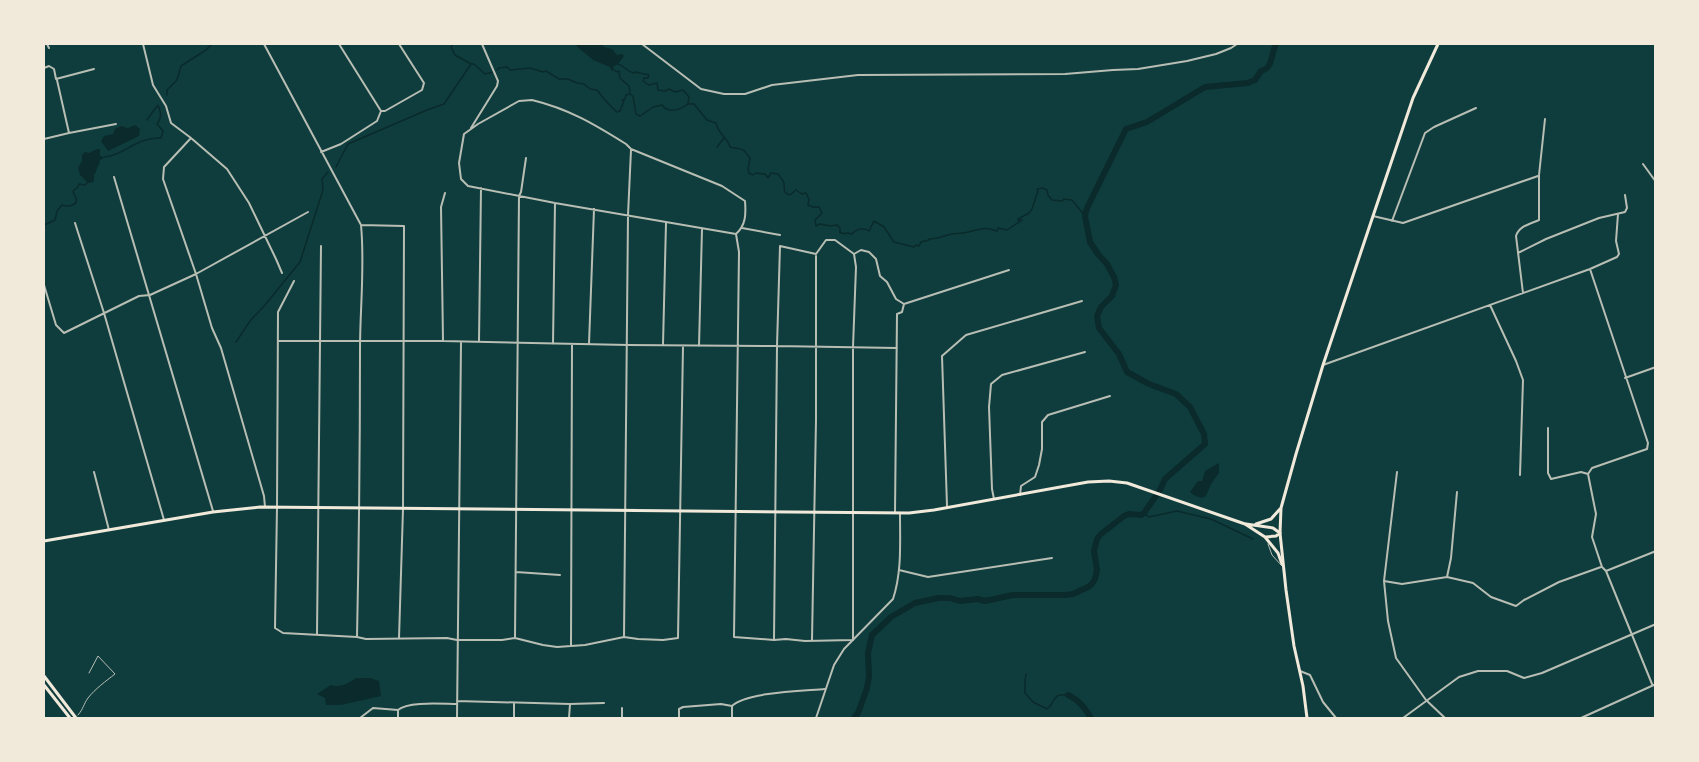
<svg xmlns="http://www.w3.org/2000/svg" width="1699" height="762" viewBox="0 0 1699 762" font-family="'Playfair Display',serif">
  <rect width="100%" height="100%" fill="#0f3d3e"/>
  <!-- water -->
  <path fill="#0a2a2b" d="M 570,44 L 603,44 L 604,47 L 612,49 L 617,55 L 622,54 L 624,56 L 618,64 L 613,67 L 614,70 L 612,71 L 610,67 L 593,60 L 574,44 Z
    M 135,125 L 140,129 L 139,136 L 108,151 L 101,141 L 104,136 L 113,134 L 115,129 L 121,126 L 128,128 Z
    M 97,149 L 100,149 L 100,156 L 105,157 L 100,160 C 100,165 96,167 96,173 L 94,174 L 94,182 L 88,183 L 80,175 L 78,168 L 82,161 L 82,155 L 85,152 L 89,153 Z
    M 1219,463 L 1219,473 L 1211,484 L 1206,496 L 1202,498 L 1195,496 L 1190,492 L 1198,481 L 1202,481 L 1205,471 Z
    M 356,678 L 370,678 L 379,681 L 381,696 L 341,705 L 326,705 L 325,698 L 317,694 L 331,685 C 340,688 349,683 356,678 Z"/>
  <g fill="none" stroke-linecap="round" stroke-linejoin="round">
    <!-- stream -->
    <path stroke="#0a2a2b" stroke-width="1.5" d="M 453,44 L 451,47 L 455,55 L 471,64 L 474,64 L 485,74 L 493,72
      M 618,64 C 624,66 627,71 633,73 L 635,72 L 649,75 L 648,78 L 644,78 L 643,81 L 649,85 L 657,83 L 658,90 L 665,91 L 669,89 L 675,92 L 683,90 L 689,97 L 688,103
      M 497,70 L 499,68 L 507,67 L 510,70 L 530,68 L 543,72 L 546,71 L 559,79 L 568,79 L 577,83 L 584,84 L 590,89 L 597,90 C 603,98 609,105 617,112 L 620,111 L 624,101 L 622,100 L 625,99 L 626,95 L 630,94 L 633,96 L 636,114 L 640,116 L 653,107 L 662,105 C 669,114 680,110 688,104 L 694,104 L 707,120 L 716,123 C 718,134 728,138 730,147 C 743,150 742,147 750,158 L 748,169 L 749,173 L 753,175 L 756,173 L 765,174 L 768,178 L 771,173 L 778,174 C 780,177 783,180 784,183 C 785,190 782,192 790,195 L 796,190 L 802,194 L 806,193 L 809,199 L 808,205 L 813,207 L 819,207 L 822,213 L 815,220 L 816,226 L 820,224 L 830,226 L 837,225 L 840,228 L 840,233 L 843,233 L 844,234 L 847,233 L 852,234 C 856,229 863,227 869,231 L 874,221 L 884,227 L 894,242 L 914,247 L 916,245 L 919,246 L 921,242 L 929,240 L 929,239 C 937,239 941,237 948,235 C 953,233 958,234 963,233 C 976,231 984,225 997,231 L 998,228 L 1007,230 L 1022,220 L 1018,220 L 1018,219 L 1029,213 L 1032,209 L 1038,191 L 1037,189 L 1043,188 L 1047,190 L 1048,195 L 1052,200 L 1062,201 L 1064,199 L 1072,200 L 1085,216
      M 614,70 L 617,72 L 619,71 L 620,78 L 629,86 L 630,93
      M 167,95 L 167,90 L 177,80 L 181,66 L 206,50 L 212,44
      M 147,120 L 157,106
      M 717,147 L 724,138
      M 105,157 C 127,154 136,137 161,138 L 163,131 L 157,124 C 162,117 161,113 158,105
      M 336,167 L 348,144 L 427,110 L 444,104 L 471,64
      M 44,225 L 55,220 L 57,211 L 62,205 C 67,207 79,206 76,198 C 75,195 73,193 73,191 L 78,187 L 79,184 L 85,185 L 89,181
      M 236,342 L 250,321 L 265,305 L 300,262 L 323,190 L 322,179 L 328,172
      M 1144,513 L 1149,517 L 1177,511 L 1211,519 L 1253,539
      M 1026,674 L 1025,681 L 1025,693 L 1033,702 L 1047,709 C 1057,701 1051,693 1068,695"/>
    <!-- river -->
    <path stroke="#0a2a2b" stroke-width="6" d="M 1068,695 C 1079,700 1085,708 1091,718
      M 854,718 L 858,713 L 867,688 L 869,677 L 868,653 L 872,635 L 891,617 L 915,603 L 938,598 L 950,598 L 960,601 L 978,599 L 985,601 L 1013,595 L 1065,595 L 1073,594 L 1088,587 L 1092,584 L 1095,579 L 1097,570 L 1094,551 L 1097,539 L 1101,534 L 1124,516 L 1129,514 L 1141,515 L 1144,513 L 1160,490 L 1165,479 L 1205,444 L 1204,434 L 1190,407 L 1176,394 L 1149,384 L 1127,372 L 1119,354 L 1099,328 L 1097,316 L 1101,307 L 1112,296 L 1116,285 L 1114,277 L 1107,264 L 1098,254 L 1090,242 L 1085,216 L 1087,208 L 1126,129 L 1147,122 L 1205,87 L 1248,83 L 1255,80 L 1261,71 C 1273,69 1271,53 1276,44"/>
    <!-- service -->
    <path stroke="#b8beb3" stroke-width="1" d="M 1268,544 L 1272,555 L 1282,566
      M 78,715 C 84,708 83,705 88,698 C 95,689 106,681 115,674 L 98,656 L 89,673"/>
    <!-- minor -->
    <path stroke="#b8beb3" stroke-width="2" d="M 47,44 L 49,48
      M 143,44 L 153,85 L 166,106 L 171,123 L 191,138 L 227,169 L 249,203 L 276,259 L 282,273
      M 264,44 L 361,225 C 365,266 360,308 360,349 C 360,445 359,541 357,637
      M 339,44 L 381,111
      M 642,44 L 701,89 L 724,94 L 745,94 L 772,85 L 858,75 L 1065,74 L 1113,70 L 1138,69 L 1187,61 L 1216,54 L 1231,48 L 1237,44
      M 44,68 L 49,66 L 54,69 L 56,79 L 94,69
      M 57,80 L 69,133
      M 532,100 C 569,109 594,124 626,144 L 631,149 L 722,186 L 745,201 C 746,214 746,225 736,234 L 555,203 L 468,186 L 461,179 L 459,163 L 464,134 L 478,124 L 519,101 Z
      M 381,111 L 385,111 L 422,90 L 424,83 L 399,44
      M 471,128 L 497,86 L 498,81 L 482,44
      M 191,138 L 164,167 L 163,179 L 196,274 L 212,328 L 221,348 L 264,496 L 265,507
      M 44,139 L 69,133 L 116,124
      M 321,152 L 341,144 L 377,121 L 381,111
      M 1643,164 L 1656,182
      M 114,177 L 213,511
      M 1373,216 L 1403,223 L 1538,176
      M 1392,221 L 1425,133 L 1434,127 L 1476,108
      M 75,223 L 104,313 L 164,520
      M 361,225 L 404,226 L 403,509 L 399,638
      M 742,228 L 780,235
      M 736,234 L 739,252 L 734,637 L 774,640 L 786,639 L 805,641 L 853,640 L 853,347 L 856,267 L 854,254
      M 1518,253 L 1546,239 L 1599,218 L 1625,212 L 1627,208 L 1625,195
      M 816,254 L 826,240 L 835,240 L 854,254
      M 854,254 L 861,250 L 869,252 L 876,259 L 880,276 L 887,282 L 896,299 L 904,304
      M 1590,269 L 1648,443 L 1647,449 L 1592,468 L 1588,474 L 1596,514 L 1592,537 L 1602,567 L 1606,571 L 1652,684
      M 294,281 L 278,312 L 277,507 L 275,628 L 283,633 L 357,637 L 366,639 L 447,638 L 457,640 L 502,640 L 515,638 L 543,645 L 557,647 L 585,645 L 624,637 L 638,639 L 663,640 L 678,638 L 683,346
      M 44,285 L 56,325 L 64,333 L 139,296 L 150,295 L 196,274 L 308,212
      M 1523,293 L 1516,236 C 1519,226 1530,224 1539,220 L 1539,175 L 1545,119
      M 904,304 L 1009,270
      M 1490,305 L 1516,361 L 1523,380 L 1520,475
      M 443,340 L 441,207 L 445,193
      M 278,341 L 443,341 L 628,345 L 777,346 L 897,348
      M 479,341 L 481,188
      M 553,344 L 555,203
      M 589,344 L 594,209
      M 663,345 L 666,223
      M 699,346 L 702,229
      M 1323,365 L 1590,269 L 1617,257 L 1619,254 L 1616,241 L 1618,214
      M 1625,378 L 1656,367
      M 1548,428 L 1548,473 L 1551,479 L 1581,472 L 1588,474
      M 94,472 L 109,530
      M 1397,472 L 1384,581 L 1388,621 L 1396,658 L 1426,700 L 1445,718
      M 1020,495 L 1021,486 L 1035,477 L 1039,465 L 1042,449 L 1042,422 L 1048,415 L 1110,396
      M 994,499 L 992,489 L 989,407 L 991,384 L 1002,375 L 1085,352
      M 947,506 L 942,356 L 966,335 L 1082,301
      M 895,513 L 897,314 L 902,312 L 904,304
      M 899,570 L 928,577 L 1052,558
      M 1606,571 L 1656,551
      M 516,572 L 560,575
      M 1447,577 L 1451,558 L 1457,492
      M 1384,581 L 1402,584 L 1447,577 L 1473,583 L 1491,597 L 1516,606 L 1524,600 L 1559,582 L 1601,567
      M 317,635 L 321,246
      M 624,637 L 628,215 L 631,150
      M 515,638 L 519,196 L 521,192 L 526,158
      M 774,640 L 777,346 L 780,246 L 816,254
      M 812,640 L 816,420 L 816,256
      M 571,645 L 572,345
      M 1300,671 L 1310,675 L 1323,702 L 1336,718
      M 457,701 L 570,704 L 604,703
      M 622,708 L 622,718
      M 360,718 L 373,708 L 398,710 C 408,701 443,704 457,704
      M 398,718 L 398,710
      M 457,718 L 461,343
      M 514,718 L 514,703
      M 569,718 L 570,704
      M 679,718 L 679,709 L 683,707 L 721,704 L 732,706 C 746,692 804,691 825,689
      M 732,718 L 732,706
      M 1403,718 L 1459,677 L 1478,671 L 1507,671 L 1524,678 L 1542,673 L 1656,624
      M 1581,718 L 1656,684"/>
    <!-- tertiary -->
    <path stroke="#b8beb3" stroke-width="2" d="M 816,718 L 834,665 L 844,649 L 893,599 C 902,572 900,542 900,514"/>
    <!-- secondary -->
    <path stroke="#f1e9da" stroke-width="3" d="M 1246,524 L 1273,528 L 1280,533 L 1276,536 L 1266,537
      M 1256,524 L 1271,519 L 1280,509
      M 44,541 L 213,512 L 260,507 L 909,513 L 934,510 L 1088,482 L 1109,481 L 1127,483 L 1245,524 L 1265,537 L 1278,553 L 1282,564"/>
    <!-- primary -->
    <path stroke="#f1e9da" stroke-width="3" d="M 44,676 L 76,718
      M 44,685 L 70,718
      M 1307,718 L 1303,686 L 1294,646 L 1286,590 L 1280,533 L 1281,508 L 1296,454 L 1323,365 L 1373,216 L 1413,98 L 1438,44"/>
  </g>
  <!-- border -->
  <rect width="1699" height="762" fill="none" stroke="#f1e9da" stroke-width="90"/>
</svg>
